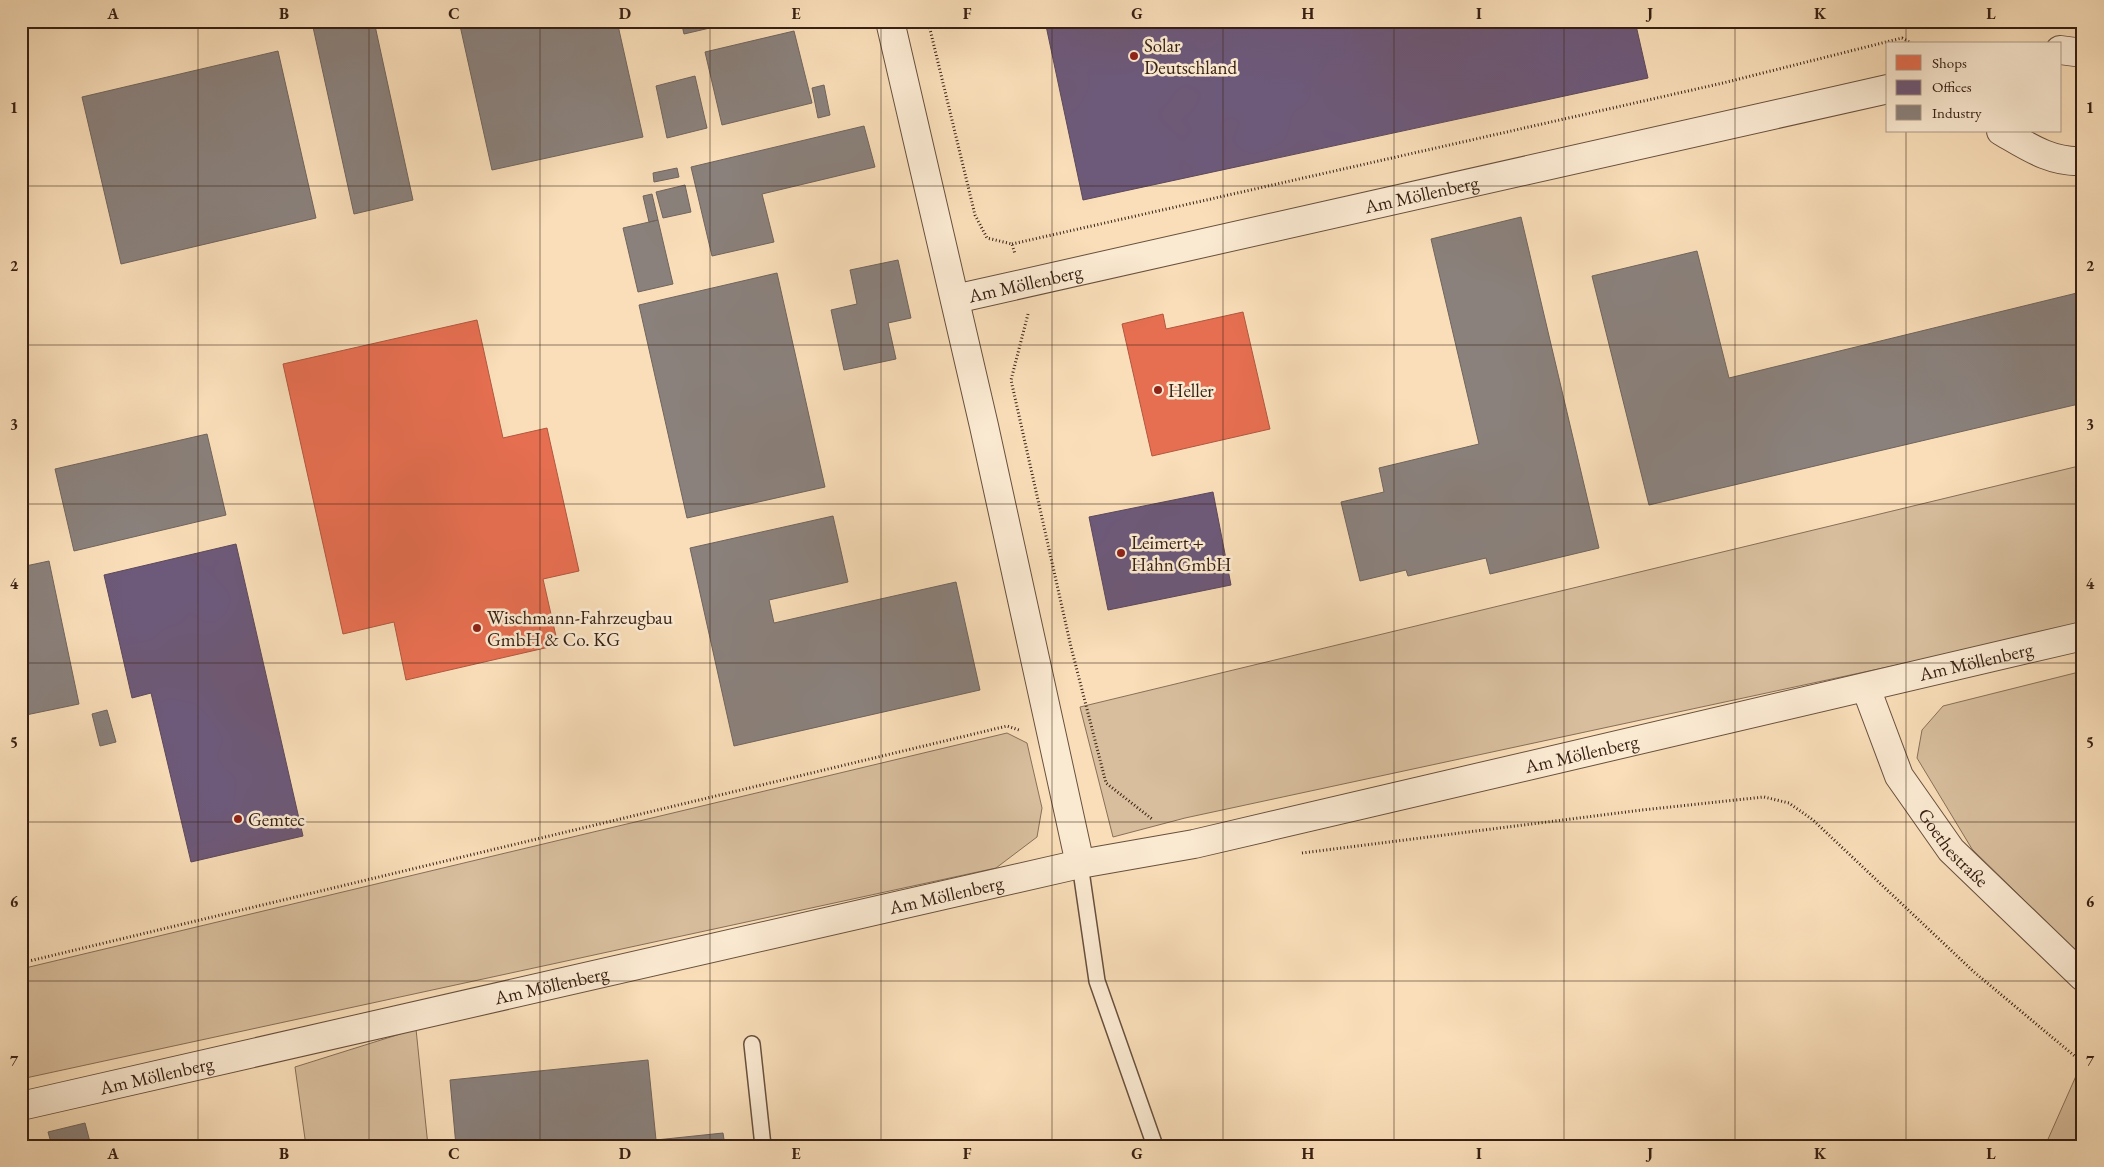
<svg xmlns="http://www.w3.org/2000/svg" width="2104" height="1167" viewBox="0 0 2104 1167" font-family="'EB Garamond',serif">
  <rect width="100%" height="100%" fill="#f9deb9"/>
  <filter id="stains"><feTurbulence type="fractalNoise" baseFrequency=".004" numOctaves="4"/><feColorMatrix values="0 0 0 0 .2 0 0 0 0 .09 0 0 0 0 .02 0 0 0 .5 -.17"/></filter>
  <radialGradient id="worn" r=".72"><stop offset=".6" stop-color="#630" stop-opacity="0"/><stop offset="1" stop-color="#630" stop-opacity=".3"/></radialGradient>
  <!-- green -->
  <path fill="#d8be9d" stroke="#886f58" d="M 2083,465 L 2083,625 L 1185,818 L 1113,837 L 1080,707 Z
    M 2083,671 L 2083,958 L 1972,849 L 1917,758 L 1922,730 L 1943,706 Z
    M 1007,733 L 1027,743 L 1042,808 L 1037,837 L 996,868 L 21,1079 L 21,969 Z
    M 416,1029 L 428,1146 L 306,1146 L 295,1067 Z
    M 2083,1069 L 2083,1146 L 2045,1146 L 2076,1076 Z"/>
  <!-- shops -->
  <path fill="#e76f51" stroke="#b2573f" d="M 1243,312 L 1270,429 L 1152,456 L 1122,324 L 1163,314 L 1166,329 Z
    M 477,320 L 503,438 L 547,428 L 579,571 L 543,579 L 558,645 L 406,680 L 394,622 L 343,634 L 283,364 Z"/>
  <!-- offices -->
  <path fill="#6d597a" stroke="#5d485b" d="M 1045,21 L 1635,21 L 1648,78 L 1083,200 Z
    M 1213,492 L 1231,585 L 1108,610 L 1089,517 Z
    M 236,544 L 303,836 L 191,862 L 151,693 L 132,698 L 104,575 Z"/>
  <!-- industry -->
  <path fill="#8a817c" stroke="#71645d" d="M 338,21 L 374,21 L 413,200 L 354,214 L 313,27 Z
    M 459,21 L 617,21 L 643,137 L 492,170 Z
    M 681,21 L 740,21 L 684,34 Z
    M 794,31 L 812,103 L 722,125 L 705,52 Z
    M 278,51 L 316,218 L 121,264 L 82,97 Z
    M 695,76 L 707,128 L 667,138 L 656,86 Z
    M 824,85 L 830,115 L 818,118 L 812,88 Z
    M 864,126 L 875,167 L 762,194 L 774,242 L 712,256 L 691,167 Z
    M 677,168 L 679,177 L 654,182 L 653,173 Z
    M 685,185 L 691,212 L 663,218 L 656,192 Z
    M 652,194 L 658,220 L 649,222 L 643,196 Z
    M 1521,217 L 1599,548 L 1490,574 L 1486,558 L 1408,576 L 1406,570 L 1360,581 L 1341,502 L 1384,492 L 1379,468 L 1479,444 L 1431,239 Z
    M 658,220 L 673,284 L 638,292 L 623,228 Z
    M 1697,251 L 1729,378 L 2081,292 L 2083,403 L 1649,505 L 1592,276 Z
    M 898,260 L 911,318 L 888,323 L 896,359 L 844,370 L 831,310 L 857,304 L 850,270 Z
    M 777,273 L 825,487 L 687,518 L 639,305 Z
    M 207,434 L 226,515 L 74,551 L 55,469 Z
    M 833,516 L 848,582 L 769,600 L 774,623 L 956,582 L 980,690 L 734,746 L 690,548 Z
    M 49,561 L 79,704 L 21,716 L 21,567 Z
    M 107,710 L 116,742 L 100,746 L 92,714 Z
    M 648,1060 L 656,1140 L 723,1133 L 725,1146 L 456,1146 L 450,1080 Z
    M 85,1123 L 91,1146 L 52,1146 L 48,1132 Z"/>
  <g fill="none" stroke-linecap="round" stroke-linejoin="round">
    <!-- service casing -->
    <g stroke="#68503d" stroke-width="18">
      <path id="service" d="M 1080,864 L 1097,981 L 1155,1146
        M 752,1044 L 763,1146"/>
    </g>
    <!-- minor casing -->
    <g stroke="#68503d" stroke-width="30">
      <g id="minor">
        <path d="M 890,21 L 984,426 L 1080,864"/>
        <path d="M 2060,50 L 2083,53"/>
        <path d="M 2001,131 C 2027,146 2051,163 2083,161"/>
        <path id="s1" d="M 955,299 L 1888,89"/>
        <path id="s2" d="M 1866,688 L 1899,776 L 1951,850 L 2083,977"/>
        <path id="s3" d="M 21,1106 L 1080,864 L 1194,844 L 2083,636"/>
      </g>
    </g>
    <!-- path -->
    <path stroke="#372014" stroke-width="3" stroke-dasharray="1 2.5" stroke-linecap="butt" d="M 928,21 L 975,215 L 987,238 L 1012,244 L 1015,254
      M 1012,244 L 1723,83 L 1902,38 L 1913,44
      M 1028,314 L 1011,380 L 1071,647 L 1106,783 L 1152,819
      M 1302,853 L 1642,810 L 1764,797 L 1789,803 L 1813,820 L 1974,972 L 2083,1063
      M 21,963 L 1007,726 L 1019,730"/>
    <!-- service -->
    <use href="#service" stroke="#fbead2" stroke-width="15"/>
    <!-- minor -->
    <use href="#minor" stroke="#fbead2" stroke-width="28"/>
  </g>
  <!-- grid -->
  <path fill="none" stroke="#372014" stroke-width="1" stroke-opacity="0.55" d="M 198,21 L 198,1146M 369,21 L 369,1146M 540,21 L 540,1146M 710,21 L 710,1146M 881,21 L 881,1146M 1052,21 L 1052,1146M 1223,21 L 1223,1146M 1394,21 L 1394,1146M 1564,21 L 1564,1146M 1735,21 L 1735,1146M 1906,21 L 1906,44M 1906,131 L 1906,1146M 21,186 L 2083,186M 21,345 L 2083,345M 21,504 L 2083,504M 21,663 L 2083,663M 21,822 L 2083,822M 21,981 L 2083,981"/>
  <!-- markers -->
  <g fill="#8f2418" stroke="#fbead2" stroke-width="2">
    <circle cx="1134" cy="56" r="5"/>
    <circle cx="1158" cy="390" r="5"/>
    <circle cx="1121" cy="553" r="5"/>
    <circle cx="477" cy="628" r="5"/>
    <circle cx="238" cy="819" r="5"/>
  </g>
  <g text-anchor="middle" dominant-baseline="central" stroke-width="5" stroke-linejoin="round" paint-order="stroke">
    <!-- poi labels -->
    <g font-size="19" fill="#372014" stroke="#fbead2" text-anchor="start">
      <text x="1144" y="45">Solar<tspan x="1144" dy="22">Deutschland</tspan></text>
      <text x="1168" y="390">Heller</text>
      <text x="1131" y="542">Leimert +<tspan x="1131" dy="22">Hahn GmbH</tspan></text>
      <text x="487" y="617">Wischmann-Fahrzeugbau<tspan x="487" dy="22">GmbH &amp; Co. KG</tspan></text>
      <text x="248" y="819">Gemtec</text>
    </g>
    <!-- street labels -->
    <g font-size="19" fill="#372014" stroke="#fbead2">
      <text stroke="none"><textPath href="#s1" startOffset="478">Am Möllenberg</textPath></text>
      <text stroke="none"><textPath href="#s1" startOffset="72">Am Möllenberg</textPath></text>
      <text stroke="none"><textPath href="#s3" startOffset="2005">Am Möllenberg</textPath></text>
      <text stroke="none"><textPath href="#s3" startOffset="1600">Am Möllenberg</textPath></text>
      <text stroke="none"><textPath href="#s2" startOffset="184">Goethestraße</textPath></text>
      <text stroke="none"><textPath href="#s3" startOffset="949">Am Möllenberg</textPath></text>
      <text stroke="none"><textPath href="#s3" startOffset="544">Am Möllenberg</textPath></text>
      <text stroke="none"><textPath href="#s3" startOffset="139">Am Möllenberg</textPath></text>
    </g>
  </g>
  <!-- margin -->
  <rect width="2104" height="1167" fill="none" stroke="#f9deb9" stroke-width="55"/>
  <!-- legend -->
  <rect x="1886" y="42" width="175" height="90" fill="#fbead2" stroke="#ad9986"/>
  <rect x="1896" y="55" width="25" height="15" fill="#e76f51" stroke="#ad9986"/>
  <text x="1932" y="68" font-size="15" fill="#372014">Shops</text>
  <rect x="1896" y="80" width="25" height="15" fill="#6d597a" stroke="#ad9986"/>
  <text x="1932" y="92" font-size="15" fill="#372014">Offices</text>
  <rect x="1896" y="105" width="25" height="15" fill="#8a817c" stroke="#ad9986"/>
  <text x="1932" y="118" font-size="15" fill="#372014">Industry</text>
  <rect x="28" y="28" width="2048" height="1112" fill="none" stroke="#372014" stroke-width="2"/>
  <g font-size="16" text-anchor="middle" font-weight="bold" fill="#372014">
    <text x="113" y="19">A</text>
    <text x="284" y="19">B</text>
    <text x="454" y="19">C</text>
    <text x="625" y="19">D</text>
    <text x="796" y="19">E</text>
    <text x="967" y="19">F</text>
    <text x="1137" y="19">G</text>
    <text x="1308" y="19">H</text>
    <text x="1479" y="19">I</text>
    <text x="1650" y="19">J</text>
    <text x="1820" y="19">K</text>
    <text x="1991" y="19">L</text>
    <text x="14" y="113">1</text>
    <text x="2090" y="113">1</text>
    <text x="14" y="271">2</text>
    <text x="2090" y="271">2</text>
    <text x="14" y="430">3</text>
    <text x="2090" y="430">3</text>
    <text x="14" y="589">4</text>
    <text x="2090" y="589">4</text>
    <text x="14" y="748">5</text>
    <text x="2090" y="748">5</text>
    <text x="14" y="907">6</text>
    <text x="2090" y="907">6</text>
    <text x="14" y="1066">7</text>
    <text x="2090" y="1066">7</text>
    <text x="113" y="1159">A</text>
    <text x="284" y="1159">B</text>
    <text x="454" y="1159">C</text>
    <text x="625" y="1159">D</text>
    <text x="796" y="1159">E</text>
    <text x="967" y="1159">F</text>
    <text x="1137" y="1159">G</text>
    <text x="1308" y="1159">H</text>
    <text x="1479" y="1159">I</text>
    <text x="1650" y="1159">J</text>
    <text x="1820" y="1159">K</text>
    <text x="1991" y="1159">L</text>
  </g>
  <rect width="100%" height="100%" filter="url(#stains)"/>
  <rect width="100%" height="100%" fill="url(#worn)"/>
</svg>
